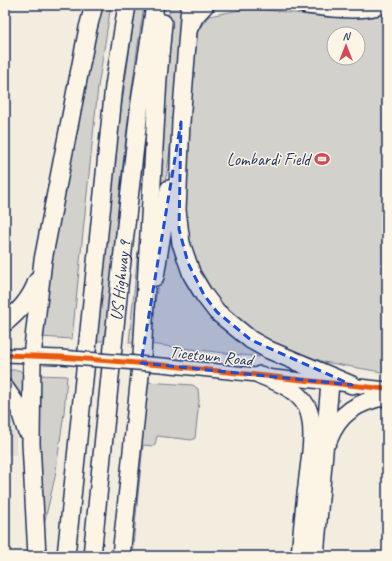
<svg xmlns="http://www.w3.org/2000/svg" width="392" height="561" viewBox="0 0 392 561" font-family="Caveat,sans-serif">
  <rect width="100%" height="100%" fill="#f3ede0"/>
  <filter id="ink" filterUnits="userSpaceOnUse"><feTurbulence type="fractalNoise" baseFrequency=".025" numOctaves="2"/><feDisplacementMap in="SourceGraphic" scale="8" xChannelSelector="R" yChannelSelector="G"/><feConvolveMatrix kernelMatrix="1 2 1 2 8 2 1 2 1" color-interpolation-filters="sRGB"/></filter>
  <g filter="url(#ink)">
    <!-- built -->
    <path fill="#e3dfd6" d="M 5,406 L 10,416 L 16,437 L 16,455 L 5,455 Z"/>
    <!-- green -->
    <path fill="#d3d1cc" stroke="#778095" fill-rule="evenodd" d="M 100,5 L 111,5 L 98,87 L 72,339 L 40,337 L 44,296 Z
      M 136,5 L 144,5 C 126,117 116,229 105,341 L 95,341 L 118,131 Z
      M 170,5 L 181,5 L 173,125 L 167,173 L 158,206 L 163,61 Z
      M 250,8 L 328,17 L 370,16 L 387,10 L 387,373 L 324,362 L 281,346 L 247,328 L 223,307 L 209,290 L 197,270 L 188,246 L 185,219 L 191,92 L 198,30 L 209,16 ZM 334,34 L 358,34 L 358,58 L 334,58 Z
      M 168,213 L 185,279 L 260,352 L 259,357 L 148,344 L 163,256 Z
      M 138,250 L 143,251 L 136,343 L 129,343 Z
      M 5,370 L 19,370 L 26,375 L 27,415 L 12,386 L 5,377 Z
      M 37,375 L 67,376 L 64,413 L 55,477 L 42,533 Z
      M 145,382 L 193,385 L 198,389 L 199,401 L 195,438 L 192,440 L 157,436 L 155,445 L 153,446 L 143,445 L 132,556 L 127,556 Z"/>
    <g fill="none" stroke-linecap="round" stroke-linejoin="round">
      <!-- tertiary casing -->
      <g stroke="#1b2f5e" stroke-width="16">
        <path id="tertiary" d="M 5,355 L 60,357
          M 162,365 L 387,389"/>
      </g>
      <!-- trunk casing -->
      <g stroke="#1b2f5e" stroke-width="20">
        <g id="trunk">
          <path d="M 190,5 L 181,122 L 177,210 L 181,243 L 192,275 L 204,295 L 217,312 L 251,340 L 269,350 L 352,385"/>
          <path d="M 306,5 C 332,8 357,12 382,5"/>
          <path d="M 189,28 L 195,16 L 205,5"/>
          <path d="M 155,277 L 169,189"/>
          <path d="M 5,323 C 19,311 31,299 37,281"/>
          <path d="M 260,375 C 278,382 297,389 307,407 C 317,428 309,464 307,486 C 304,509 302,533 300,556"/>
          <path d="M 5,388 L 19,408 L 26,430"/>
          <path d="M 328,441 C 339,412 358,402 387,396"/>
          <path d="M 37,556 L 31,443 L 32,356 L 43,260 L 88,28 L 94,5"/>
          <path d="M 66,556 L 114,86 L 127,5"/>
          <path id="s1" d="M 92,556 L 119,287 L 140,102 L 155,5"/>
          <path d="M 121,556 L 142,356 L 158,78 L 163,23"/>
          <path d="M 315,556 L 330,383"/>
        </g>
      </g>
      <!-- tertiary -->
      <use href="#tertiary" stroke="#fcf5e5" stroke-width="13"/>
      <!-- trunk -->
      <use href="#trunk" stroke="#fcf5e5" stroke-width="17"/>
      <!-- tertiary-bridge casing -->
      <g stroke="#1b2f5e" stroke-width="16" stroke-linecap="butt">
        <path id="tertiary-bridge" d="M 60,357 L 162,365"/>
      </g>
      <!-- tertiary-bridge -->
      <use href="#tertiary-bridge" stroke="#fcf5e5" stroke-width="13"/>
      <!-- cycleway casing -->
      <g stroke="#fcf5e5" stroke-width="8">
        <path id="cycleway" d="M 5,355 L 60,357 L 162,365 L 387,389"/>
      </g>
      <!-- cycleway -->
      <use href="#cycleway" stroke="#e8590c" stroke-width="5"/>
    </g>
  </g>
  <!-- marked area -->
  <path fill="#1d4ed8" fill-opacity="0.2" stroke="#1d4ed8" stroke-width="3" stroke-dasharray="8 5" stroke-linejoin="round" d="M 181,122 L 179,229 L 188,263 L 204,295 L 217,312 L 251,340 L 352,385 L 141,363 Z"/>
  <!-- icons -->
  <defs>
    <g id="stadium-bare" transform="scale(1.2)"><path d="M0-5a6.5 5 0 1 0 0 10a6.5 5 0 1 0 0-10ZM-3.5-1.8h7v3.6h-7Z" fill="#d1495b" stroke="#fcf5e5" stroke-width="2.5" paint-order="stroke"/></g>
  </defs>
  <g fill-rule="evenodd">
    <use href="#stadium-bare" x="322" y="159"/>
  </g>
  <g text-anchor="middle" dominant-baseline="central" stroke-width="3" stroke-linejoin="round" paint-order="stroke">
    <!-- poi labels -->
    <g font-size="17" fill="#1b2f5e" stroke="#fcf5e5" text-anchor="end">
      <text x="310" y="159">Lombardi Field</text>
    </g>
    <!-- street labels -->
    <g font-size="17" fill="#1b2f5e" stroke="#fcf5e5">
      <text stroke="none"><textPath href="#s1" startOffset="277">US Highway 9</textPath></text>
      <text transform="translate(211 356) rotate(6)">Ticetown Road</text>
    </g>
  </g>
  <!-- margin -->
  <rect width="392" height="561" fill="none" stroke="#fcf5e5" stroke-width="20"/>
  <rect x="10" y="10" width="372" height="541" fill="none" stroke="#1b2f5e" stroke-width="1.5" filter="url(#ink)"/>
  <!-- north arrow -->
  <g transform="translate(346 46)"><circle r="19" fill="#fcf5e5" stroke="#a2a6af"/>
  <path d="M0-3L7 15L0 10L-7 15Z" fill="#d1495b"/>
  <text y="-6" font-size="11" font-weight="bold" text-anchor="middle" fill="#1b2f5e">N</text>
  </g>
</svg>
